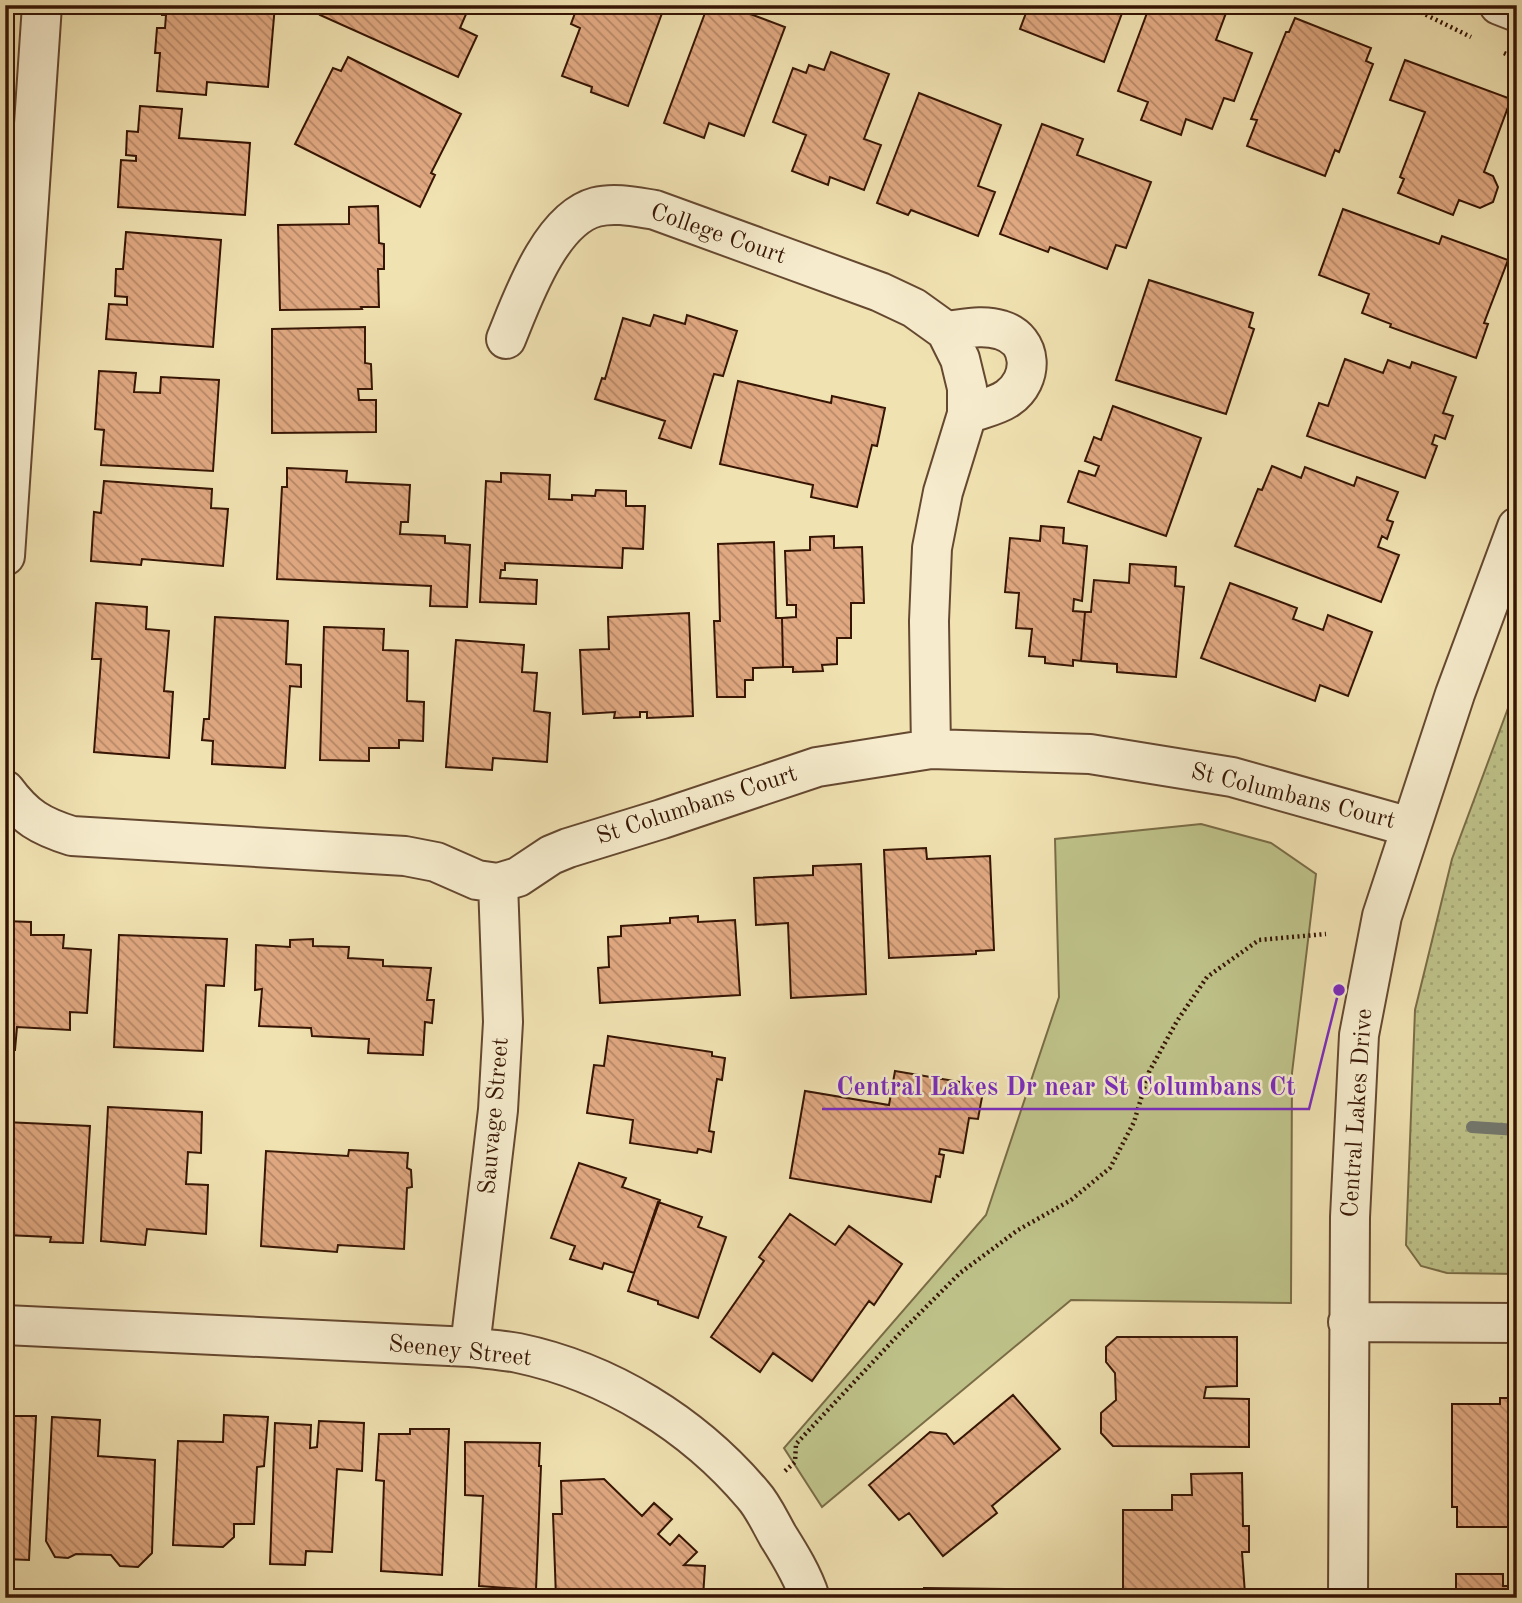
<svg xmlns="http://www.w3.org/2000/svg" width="1522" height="1603" viewBox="0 0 1522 1603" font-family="'Old Standard TT',serif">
  <defs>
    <pattern id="park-dots" width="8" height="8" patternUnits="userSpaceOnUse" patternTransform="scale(1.75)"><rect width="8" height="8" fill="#bec289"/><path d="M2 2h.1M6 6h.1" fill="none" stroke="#a4a675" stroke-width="1.8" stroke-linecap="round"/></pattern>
    <pattern id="building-back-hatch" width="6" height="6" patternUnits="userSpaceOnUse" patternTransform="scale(1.75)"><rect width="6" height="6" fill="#e1a982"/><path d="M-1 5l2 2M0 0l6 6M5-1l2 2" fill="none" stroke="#b78868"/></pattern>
  </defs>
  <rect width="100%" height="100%" fill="#f1e2b2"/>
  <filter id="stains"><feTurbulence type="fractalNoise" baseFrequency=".00286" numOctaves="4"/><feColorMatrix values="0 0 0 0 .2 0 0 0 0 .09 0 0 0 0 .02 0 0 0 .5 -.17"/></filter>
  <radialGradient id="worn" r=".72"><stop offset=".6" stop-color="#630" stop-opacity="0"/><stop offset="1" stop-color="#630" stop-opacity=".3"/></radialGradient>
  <!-- grass -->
  <path fill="#bec289" stroke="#7a6c46" stroke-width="2" d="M 1201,824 L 1271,843 L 1316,874 L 1292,1073 L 1291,1303 L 1071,1300 L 822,1507 L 784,1448 L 986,1215 L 1059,997 L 1055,839 Z"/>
  <!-- park -->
  <path fill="url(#park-dots)" stroke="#7a6c46" stroke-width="2" d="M 1517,684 L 1517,1274 L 1447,1273 L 1421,1266 L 1406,1245 L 1415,1010 L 1452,859 Z"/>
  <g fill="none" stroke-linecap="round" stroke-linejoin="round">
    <!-- stream -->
    <path stroke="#74796f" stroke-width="12" d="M 1472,1127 L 1517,1130"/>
  </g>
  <!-- building -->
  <path fill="url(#building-back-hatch)" stroke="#361504" stroke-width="2" d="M 162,5 L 275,5 L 268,87 L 207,82 L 206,95 L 157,91 L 160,53 L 155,53 L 157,28 L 165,28 L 166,15 L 162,15 Z
    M 325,5 L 470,5 L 460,28 L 477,36 L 458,77 L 320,15 Z
    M 578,5 L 665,5 L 628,106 L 591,92 L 592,87 L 562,76 L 580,28 L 571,24 Z
    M 708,5 L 726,5 L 785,27 L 744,136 L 709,123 L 704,138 L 664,123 Z
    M 1029,5 L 1125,5 L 1104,62 L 1020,29 Z
    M 1150,5 L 1215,5 L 1213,8 L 1226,13 L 1216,40 L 1252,53 L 1234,101 L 1224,98 L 1212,129 L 1186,119 L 1181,135 L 1141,120 L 1148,102 L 1118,91 Z
    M 1295,18 L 1371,48 L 1366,61 L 1373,64 L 1339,152 L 1335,150 L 1325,176 L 1247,146 L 1257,120 L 1251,119 L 1286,32 L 1289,32 Z
    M 831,52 L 889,74 L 864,139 L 881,145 L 864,190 L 830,177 L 828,185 L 792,171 L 806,135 L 773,122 L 793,68 L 806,73 L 809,65 L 824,70 Z
    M 348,57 L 461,114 L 431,173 L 435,175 L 420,207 L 295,144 L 333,68 L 341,71 Z
    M 1405,60 L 1511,99 L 1484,172 L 1493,176 L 1498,187 L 1493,202 L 1480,208 L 1459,200 L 1453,215 L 1398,193 L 1404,179 L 1400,177 L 1425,112 L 1390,100 Z
    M 919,93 L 1001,125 L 978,186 L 995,192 L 978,236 L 911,210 L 908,215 L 877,203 Z
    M 140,106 L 182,109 L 179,138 L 250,143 L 245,215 L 118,207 L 121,160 L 136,161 L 136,156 L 126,155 L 127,131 L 138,132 Z
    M 1042,124 L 1083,139 L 1077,155 L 1151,182 L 1126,248 L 1116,245 L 1107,269 L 1050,247 L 1048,252 L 1000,234 Z
    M 378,206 L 379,243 L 384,244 L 384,269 L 378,269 L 379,307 L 361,307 L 362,309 L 280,310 L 278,225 L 349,224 L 349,207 Z
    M 1343,209 L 1439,244 L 1442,236 L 1508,260 L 1484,323 L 1488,324 L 1476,358 L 1390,327 L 1391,324 L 1362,313 L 1369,294 L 1319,275 Z
    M 126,232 L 221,240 L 213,347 L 106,339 L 109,304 L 127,305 L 127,297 L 115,296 L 116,269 L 123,269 Z
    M 1149,280 L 1253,313 L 1249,327 L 1254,329 L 1226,414 L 1116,380 Z
    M 654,315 L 685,324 L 687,315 L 737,331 L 723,376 L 714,374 L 691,448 L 659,438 L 665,421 L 595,399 L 602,378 L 605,379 L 623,318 L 650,326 Z
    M 365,327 L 365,363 L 371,364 L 372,389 L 358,389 L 359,400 L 376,400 L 376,432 L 272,433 L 272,329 Z
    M 1345,359 L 1383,373 L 1388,360 L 1410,368 L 1412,362 L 1456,377 L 1443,413 L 1453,416 L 1445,439 L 1435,435 L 1432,444 L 1437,446 L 1425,478 L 1307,436 L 1319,403 L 1328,406 Z
    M 99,371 L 136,373 L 134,392 L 160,393 L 161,377 L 219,380 L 213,471 L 101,465 L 104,430 L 95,429 Z
    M 738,381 L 831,403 L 832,396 L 885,408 L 877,446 L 872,445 L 857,507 L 811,497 L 813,485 L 720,464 Z
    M 1113,406 L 1201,438 L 1166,536 L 1068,502 L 1079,471 L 1095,476 L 1099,466 L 1085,461 L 1094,437 L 1101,440 Z
    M 1272,466 L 1301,478 L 1305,467 L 1354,486 L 1357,477 L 1398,492 L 1387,520 L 1393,522 L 1387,539 L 1382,536 L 1378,547 L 1399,555 L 1381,602 L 1235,546 L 1258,489 L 1262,490 Z
    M 287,468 L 347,471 L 346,482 L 410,485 L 408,522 L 401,522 L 400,534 L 445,536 L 445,543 L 470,545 L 467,607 L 430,606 L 431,586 L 277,579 L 282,487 L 287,487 Z
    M 501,473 L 550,475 L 549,499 L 572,500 L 572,495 L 595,496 L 596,490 L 626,491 L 626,506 L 645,506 L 643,549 L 623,548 L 622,568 L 505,563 L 505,570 L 501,570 L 500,578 L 537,580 L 536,604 L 480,602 L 486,481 L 501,482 Z
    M 104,481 L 212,489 L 211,508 L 228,509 L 223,566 L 142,559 L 141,565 L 91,561 L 94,512 L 101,513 Z
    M 1041,526 L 1064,528 L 1063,543 L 1087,546 L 1082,601 L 1074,599 L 1073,611 L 1085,612 L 1081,661 L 1073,660 L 1073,666 L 1045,663 L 1045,657 L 1029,656 L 1032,629 L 1016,628 L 1019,593 L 1005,592 L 1010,538 L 1040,541 Z
    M 834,536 L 834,548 L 862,547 L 864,603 L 851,603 L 851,638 L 837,638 L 837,664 L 822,665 L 823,671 L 793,672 L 793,667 L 783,667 L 782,618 L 796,617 L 796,605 L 787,605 L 785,551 L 810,550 L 810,537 Z
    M 774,542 L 776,618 L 782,618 L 783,667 L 753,668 L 753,680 L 745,680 L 745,697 L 717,697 L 714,621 L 720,621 L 718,544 Z
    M 1130,564 L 1176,567 L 1175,586 L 1184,587 L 1176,677 L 1117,672 L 1117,664 L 1081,661 L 1085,612 L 1091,612 L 1094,580 L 1129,583 Z
    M 1230,583 L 1297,608 L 1293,619 L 1323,630 L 1328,615 L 1372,632 L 1348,696 L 1320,685 L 1315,701 L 1201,658 Z
    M 96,603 L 147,607 L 146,629 L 169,631 L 164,691 L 173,692 L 169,758 L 94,752 L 101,659 L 92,659 Z
    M 689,613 L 693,716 L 647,718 L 647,712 L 640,712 L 640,717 L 614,718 L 615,712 L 583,714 L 580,650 L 609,649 L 608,617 Z
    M 215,617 L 288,621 L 286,664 L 301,665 L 301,687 L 290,686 L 285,768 L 212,764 L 213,741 L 202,740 L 204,719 L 209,719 Z
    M 324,627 L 384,629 L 383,650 L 408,651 L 407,701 L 424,702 L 423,741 L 399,740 L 399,748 L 369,748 L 369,761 L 320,760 Z
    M 456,640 L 524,645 L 522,672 L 537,673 L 534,711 L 550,713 L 547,762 L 493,758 L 492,770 L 446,767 Z
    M 926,848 L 927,859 L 990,856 L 994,950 L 976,951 L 976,954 L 889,958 L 884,850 Z
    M 861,864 L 866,994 L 791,998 L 788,923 L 756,925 L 754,878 L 813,875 L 813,866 Z
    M 698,916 L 698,922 L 735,920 L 740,995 L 600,1003 L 598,968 L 609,967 L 608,937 L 621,936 L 621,926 L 670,923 L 670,918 Z
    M 5,921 L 31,922 L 31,935 L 64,935 L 63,948 L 91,950 L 87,1013 L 70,1012 L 70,1030 L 17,1027 L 15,1050 L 5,1050 Z
    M 119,935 L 227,939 L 224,986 L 206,985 L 203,1051 L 114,1047 Z
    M 313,939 L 313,946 L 349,947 L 348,958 L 383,960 L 383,966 L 431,968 L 427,1000 L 434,1000 L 432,1023 L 425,1022 L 423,1055 L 368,1053 L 369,1039 L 312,1036 L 311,1028 L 259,1026 L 262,989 L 255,990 L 256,945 L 290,947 L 290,940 Z
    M 608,1036 L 712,1052 L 712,1056 L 725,1058 L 722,1080 L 717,1079 L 709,1131 L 714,1132 L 711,1152 L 698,1149 L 697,1153 L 630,1143 L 633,1120 L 587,1113 L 594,1065 L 604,1066 Z
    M 895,1071 L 984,1086 L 978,1119 L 969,1118 L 963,1153 L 940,1149 L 939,1154 L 944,1155 L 940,1177 L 936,1176 L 931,1202 L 790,1178 L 805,1091 L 889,1105 Z
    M 108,1107 L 202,1112 L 201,1153 L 188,1152 L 186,1184 L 208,1185 L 206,1234 L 147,1229 L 145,1245 L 101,1241 Z
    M 5,1122 L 90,1126 L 83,1243 L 50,1242 L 51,1237 L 5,1235 Z
    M 349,1150 L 408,1153 L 407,1168 L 411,1170 L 412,1187 L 407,1188 L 404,1249 L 338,1245 L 337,1252 L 261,1246 L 266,1151 L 348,1156 Z
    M 579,1163 L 626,1178 L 622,1187 L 660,1200 L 634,1273 L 604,1263 L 602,1269 L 570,1259 L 575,1246 L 551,1238 Z
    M 658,1202 L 702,1217 L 698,1227 L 726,1237 L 698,1318 L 658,1304 L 658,1301 L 628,1291 Z
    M 790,1214 L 835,1245 L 849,1226 L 902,1264 L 874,1305 L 869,1301 L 812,1381 L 773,1353 L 760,1372 L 711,1337 L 764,1261 L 759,1257 Z
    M 1117,1337 L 1237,1337 L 1237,1386 L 1206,1387 L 1204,1398 L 1249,1399 L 1249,1447 L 1113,1446 L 1101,1433 L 1101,1413 L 1116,1400 L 1115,1373 L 1106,1362 L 1106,1347 Z
    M 1013,1395 L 1060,1449 L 992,1506 L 997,1513 L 943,1556 L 909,1513 L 899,1520 L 869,1485 L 930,1432 L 946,1434 L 954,1444 Z
    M 1500,1398 L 1517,1398 L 1517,1527 L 1457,1527 L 1457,1507 L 1452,1507 L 1452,1404 L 1500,1404 Z
    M 224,1415 L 268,1417 L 264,1466 L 257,1467 L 254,1524 L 234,1524 L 234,1537 L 223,1547 L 173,1545 L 178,1441 L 223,1442 Z
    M 5,1416 L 36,1416 L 29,1560 L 5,1559 Z
    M 52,1417 L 100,1420 L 98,1456 L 155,1460 L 152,1553 L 138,1567 L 120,1566 L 111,1555 L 76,1554 L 68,1558 L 55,1557 L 46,1541 Z
    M 319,1421 L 364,1423 L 362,1471 L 337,1469 L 332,1552 L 306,1551 L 305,1565 L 270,1564 L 275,1423 L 311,1425 L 310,1448 L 317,1447 Z
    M 410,1429 L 449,1429 L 442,1575 L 381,1571 L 384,1481 L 376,1480 L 379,1434 L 410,1434 Z
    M 465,1442 L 540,1443 L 539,1466 L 541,1466 L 536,1590 L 479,1586 L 483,1496 L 465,1495 Z
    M 1242,1473 L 1243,1526 L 1249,1526 L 1249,1552 L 1242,1552 L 1245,1594 L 1123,1594 L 1123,1510 L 1172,1510 L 1172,1495 L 1192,1495 L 1191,1474 Z
    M 604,1479 L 642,1516 L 654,1503 L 672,1519 L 658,1534 L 670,1545 L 679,1535 L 697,1552 L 684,1565 L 705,1566 L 703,1598 L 556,1598 L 553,1514 L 562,1514 L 561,1481 Z
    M 1456,1574 L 1503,1574 L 1503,1586 L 1517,1586 L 1517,1598 L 1456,1598 Z
    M 924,1588 L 1005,1589 L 1005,1598 L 924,1598 Z"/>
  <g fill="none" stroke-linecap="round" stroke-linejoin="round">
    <!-- minor casing -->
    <g stroke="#654830" stroke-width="42">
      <path id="minor" d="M 1499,5 L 1517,12
        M 946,331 C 964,329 983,324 1001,330 C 1034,340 1034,380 1008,398 C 997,406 980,409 967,414
        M 506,339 C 522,300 550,219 596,207 C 615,202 636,207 655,210 L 880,292 L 914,308 L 946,331 L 960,359 L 967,388 L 967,414 L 943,492 L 932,548 L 929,621 L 931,749
        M 5,556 L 42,5
        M 5,790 C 25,817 40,826 72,836 L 405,856 L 436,862 L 477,880 L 498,883 L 518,877 L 551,855 L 568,848 L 662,819 L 817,767 L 931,749 L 1090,754 L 1232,777 L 1410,827
        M 1348,1322 L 1517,1323
        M 5,1325 L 470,1347 C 486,1349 503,1350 518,1353 C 609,1372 693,1424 753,1495 C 763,1506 770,1522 778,1536 C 790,1555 803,1576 810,1598
        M 470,1347 L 498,1110 L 503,1022 L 498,883
        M 1348,1598 L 1350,1217 L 1359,1035 L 1382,916 L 1455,694 L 1517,527"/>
    </g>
    <!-- path -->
    <path stroke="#361504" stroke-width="4.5" stroke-dasharray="2 3.5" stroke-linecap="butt" d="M 1406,5 L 1471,37
      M 1504,53 L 1517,59
      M 785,1471 L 795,1462 L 796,1444 L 901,1332 L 960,1273 L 1018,1230 L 1071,1200 L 1110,1168 L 1134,1122 L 1149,1072 L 1177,1021 L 1207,977 L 1259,940 L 1326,934"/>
    <!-- minor -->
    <use href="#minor" stroke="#f6eccd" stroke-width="38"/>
  </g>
  <g text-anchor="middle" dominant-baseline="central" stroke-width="5" stroke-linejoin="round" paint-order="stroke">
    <!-- street labels -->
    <g font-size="24" fill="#361504" stroke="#f6eccd">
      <text transform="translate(718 235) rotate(19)">College Court</text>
      <text transform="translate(1293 797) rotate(14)">St Columbans Court</text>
      <text transform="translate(697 806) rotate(-18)">St Columbans Court</text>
      <text transform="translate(1358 1113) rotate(-86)">Central Lakes Drive</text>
      <text transform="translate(495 1116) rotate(-85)">Sauvage Street</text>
      <text transform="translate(460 1352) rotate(6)">Seeney Street</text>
    </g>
  </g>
  <!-- callouts -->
  <path fill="none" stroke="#7b2cbf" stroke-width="2.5" d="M1339 990L1309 1109H822"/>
  <circle fill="#7b2cbf" stroke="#f6eccd" stroke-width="2.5" cx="1339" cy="990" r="7"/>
  <g font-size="26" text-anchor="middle" font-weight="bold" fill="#7b2cbf" stroke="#f6eccd" stroke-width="5" stroke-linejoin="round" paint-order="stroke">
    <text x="1066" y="1095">Central Lakes Dr near St Columbans Ct</text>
  </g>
  <!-- margin -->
  <rect width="1522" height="1603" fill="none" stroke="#f1e2b2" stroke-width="28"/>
  <rect x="7" y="7" width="1508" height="1589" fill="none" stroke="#361504" stroke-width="3.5"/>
  <rect x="14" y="14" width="1494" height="1575" fill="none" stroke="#361504" stroke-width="2"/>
  <rect width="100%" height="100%" filter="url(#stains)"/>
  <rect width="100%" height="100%" fill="url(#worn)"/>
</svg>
